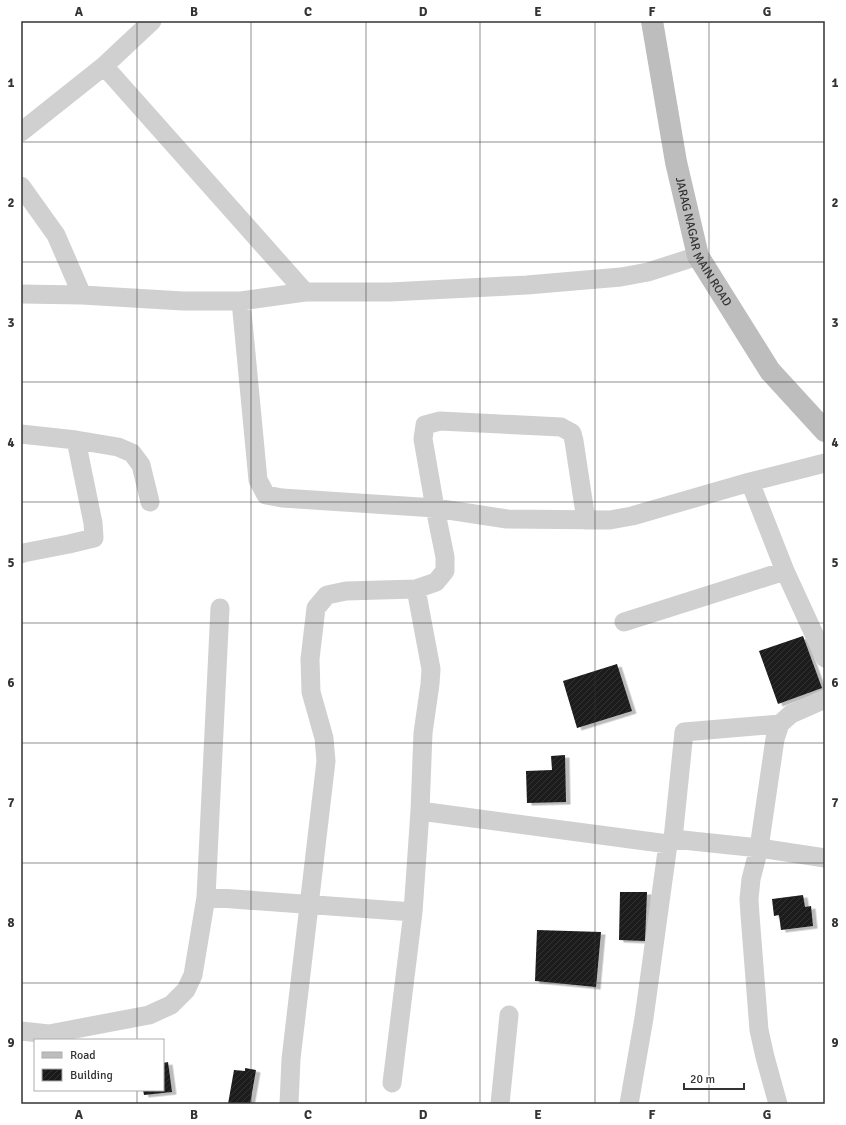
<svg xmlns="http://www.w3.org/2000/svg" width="846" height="1125" viewBox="0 0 846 1125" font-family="Signika,sans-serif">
  <defs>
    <pattern id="building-hatch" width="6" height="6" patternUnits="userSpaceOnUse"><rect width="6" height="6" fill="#1a1a1a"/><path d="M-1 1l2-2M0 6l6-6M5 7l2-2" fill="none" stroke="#333"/></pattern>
    <filter id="shadow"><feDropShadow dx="4.5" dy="2.5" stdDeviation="0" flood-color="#0004"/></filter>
  </defs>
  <rect width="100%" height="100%" fill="#fff"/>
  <!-- building -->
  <path fill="url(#building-hatch)" filter="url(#shadow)" d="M 803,636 L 822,688 L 778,704 L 759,651 Z
    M 617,664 L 632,711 L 577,728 L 563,681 Z
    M 565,755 L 566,802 L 527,803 L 526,771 L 552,770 L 551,756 Z
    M 620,892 L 647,892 L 645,941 L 619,940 Z
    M 803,895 L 805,907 L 811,906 L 813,926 L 781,930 L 779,915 L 774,916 L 772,899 Z
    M 537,930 L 601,932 L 596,987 L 535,981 Z
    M 168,1062 L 172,1092 L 144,1095 L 143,1090 L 163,1090 L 163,1063 Z
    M 245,1068 L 256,1070 L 250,1104 L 228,1104 L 234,1070 L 245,1071 Z"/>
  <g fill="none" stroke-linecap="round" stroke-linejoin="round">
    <!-- street -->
    <path stroke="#d0d0d0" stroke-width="19" d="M 104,66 L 305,292
      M 21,132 L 104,66 L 152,21
      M 21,186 L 56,235 L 82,295
      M 21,294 L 82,295 L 183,301 L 241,301 L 305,292 L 390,292 L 527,285 L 621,277 L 648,272 L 698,256
      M 241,301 L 258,480 L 266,495 L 282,498 L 435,508 L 507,519 L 610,520 L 632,516 L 750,482 L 825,463
      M 21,434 L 76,440 L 118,447 L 132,453 L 141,465 L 150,502
      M 750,482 L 785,571
      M 21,554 L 23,553 L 69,544 L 94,538 L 93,523 L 76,440
      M 624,622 L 785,571 L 825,658
      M 420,811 L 668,844 L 673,839 L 759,848 L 825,858
      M 673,839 L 684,732 L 780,724
      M 206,897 L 413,912
      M 21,1031 L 49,1034 L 149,1015 L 171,1005 L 186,990 L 193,975 L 206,897 L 220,608
      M 392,1083 L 413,912 L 420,811 L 423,733 L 430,684 L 431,669 L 416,589
      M 289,1104 L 291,1059 L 326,761 L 324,738 L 311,692 L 310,659 L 316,608 L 327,595 L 346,591 L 416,589 L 436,582 L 445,571 L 445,557 L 435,508 L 423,439 L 425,425 L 440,421 L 561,427 L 572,433 L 574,441 L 586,520
      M 500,1104 L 509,1015
      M 629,1104 L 644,1018 L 668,844
      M 778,1104 L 765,1057 L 759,1030 L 750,915 L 749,899 L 751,879 L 759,848 L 775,739 L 780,724 L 791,714 L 825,699"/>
    <!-- secondary -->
    <path stroke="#bdbdbd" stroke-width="22" id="s1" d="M 652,21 L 676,162 L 698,256 L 770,371 L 825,431"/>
  </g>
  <!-- grid -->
  <path fill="none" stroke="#333" stroke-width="1" stroke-opacity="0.55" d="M 137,21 L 137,1040M 251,21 L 251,1104M 366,21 L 366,1104M 480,21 L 480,1104M 595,21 L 595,1104M 709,21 L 709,1104M 21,142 L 825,142M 21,262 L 825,262M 21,382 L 825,382M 21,502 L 825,502M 21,623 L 825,623M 21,743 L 825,743M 21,863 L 825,863M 21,983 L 825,983M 137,1090 L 137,1104"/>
  <g text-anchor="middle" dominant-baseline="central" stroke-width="4" stroke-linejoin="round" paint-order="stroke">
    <!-- street labels -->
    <g font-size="12" fill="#333" stroke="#fff">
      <text stroke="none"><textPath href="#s1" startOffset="228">JARAG NAGAR MAIN ROAD</textPath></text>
    </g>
  </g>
  <!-- border -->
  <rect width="846" height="1125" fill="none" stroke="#ffffff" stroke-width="44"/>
  <!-- legend -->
  <rect x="34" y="1039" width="130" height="52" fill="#ffffff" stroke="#adadad"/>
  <rect x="42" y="1052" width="20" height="6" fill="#bdbdbd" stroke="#adadad"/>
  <text x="70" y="1059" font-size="12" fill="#333333">Road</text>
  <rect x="42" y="1069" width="20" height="12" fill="url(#building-hatch)" stroke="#adadad"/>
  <text x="70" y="1079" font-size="12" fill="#333333">Building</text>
  <!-- scale -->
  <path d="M684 1083v6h60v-6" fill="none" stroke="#333333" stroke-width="2"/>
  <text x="690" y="1083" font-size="12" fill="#333333" stroke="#ffffff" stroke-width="3" paint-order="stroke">20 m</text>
  <rect x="22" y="22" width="802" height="1081" fill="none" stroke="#333" stroke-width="1.5"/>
  <g font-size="13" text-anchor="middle" font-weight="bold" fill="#333">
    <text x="79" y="16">A</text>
    <text x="194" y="16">B</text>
    <text x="308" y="16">C</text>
    <text x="423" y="16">D</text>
    <text x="538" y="16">E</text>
    <text x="652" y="16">F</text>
    <text x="767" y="16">G</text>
    <text x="11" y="87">1</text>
    <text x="835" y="87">1</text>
    <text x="11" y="207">2</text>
    <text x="835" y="207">2</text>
    <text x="11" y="327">3</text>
    <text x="835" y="327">3</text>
    <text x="11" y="447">4</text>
    <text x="835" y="447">4</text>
    <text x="11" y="567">5</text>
    <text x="835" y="567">5</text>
    <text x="11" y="687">6</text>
    <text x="835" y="687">6</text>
    <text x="11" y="807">7</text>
    <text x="835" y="807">7</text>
    <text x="11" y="927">8</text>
    <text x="835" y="927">8</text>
    <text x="11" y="1047">9</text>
    <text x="835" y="1047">9</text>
    <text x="79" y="1119">A</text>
    <text x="194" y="1119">B</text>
    <text x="308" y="1119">C</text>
    <text x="423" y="1119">D</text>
    <text x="538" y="1119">E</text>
    <text x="652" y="1119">F</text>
    <text x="767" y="1119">G</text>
  </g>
</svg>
